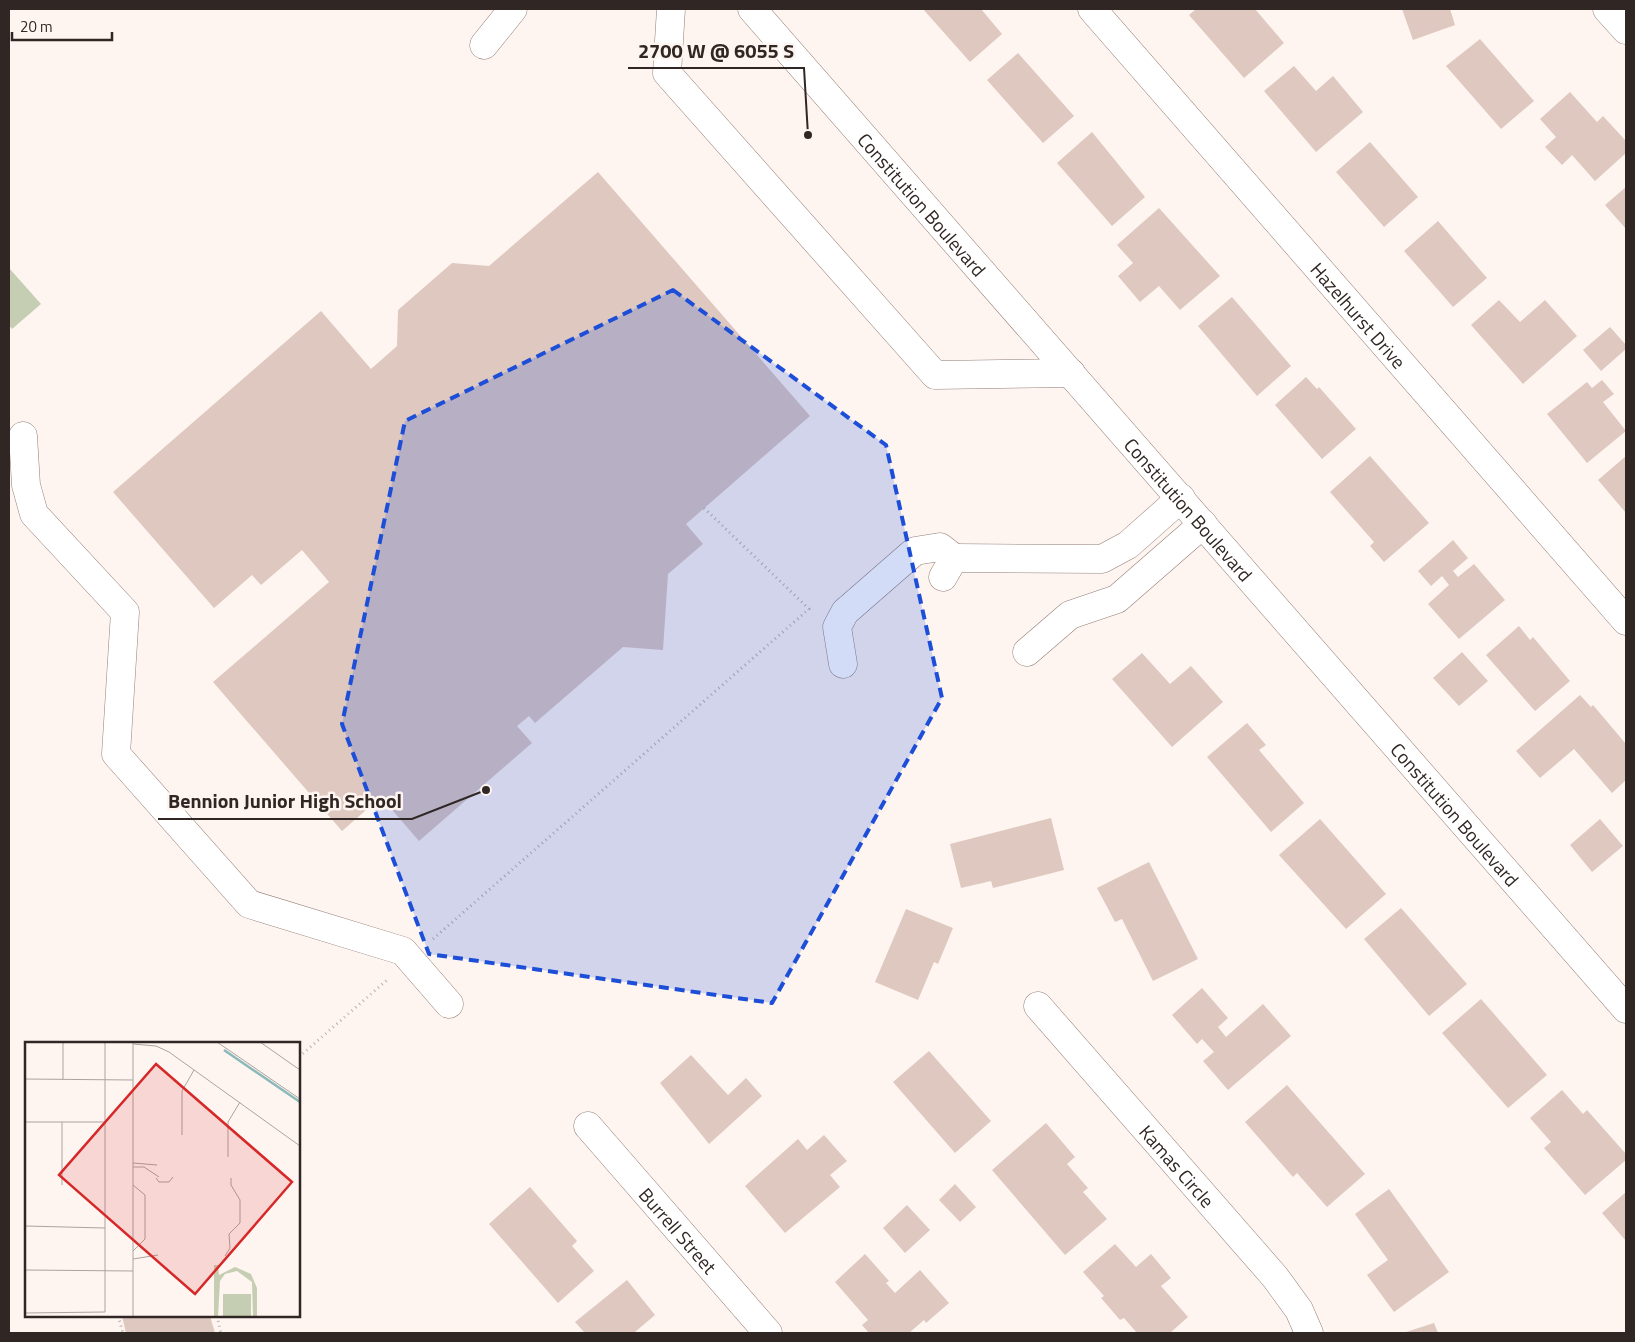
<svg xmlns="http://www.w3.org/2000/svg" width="1635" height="1342" viewBox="0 0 1635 1342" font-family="'Titillium Web',sans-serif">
  <rect width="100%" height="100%" fill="#fef5f1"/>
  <!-- green -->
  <path fill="#c5ceb2" d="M 9,268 L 41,304 L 12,329 L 9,325 Z"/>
  <!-- building -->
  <path fill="#dec8c0" d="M 923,9 L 981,9 L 1002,34 L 970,62 Z
    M 1196,9 L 1255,9 L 1284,43 L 1244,78 L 1189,15 Z
    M 1402,9 L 1450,9 L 1455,25 L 1413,40 Z
    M 1480,39 L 1534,101 L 1501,129 L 1446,66 Z
    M 1018,53 L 1074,116 L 1043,143 L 987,80 Z
    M 1294,66 L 1316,91 L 1333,76 L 1363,112 L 1316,152 L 1264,91 Z
    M 1570,92 L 1597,122 L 1603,116 L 1626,141 L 1626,153 L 1595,181 L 1572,155 L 1562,165 L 1545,147 L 1556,137 L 1540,119 Z
    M 1092,132 L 1145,197 L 1112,226 L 1057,163 Z
    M 1370,142 L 1418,197 L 1384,227 L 1336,172 Z
    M 598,172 L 810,416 L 686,524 L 703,544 L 668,574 L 663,650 L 623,647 L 535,723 L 529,716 L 517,726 L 532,743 L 419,841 L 381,797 L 342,831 L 213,682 L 329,582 L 302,550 L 261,585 L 252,575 L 214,608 L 113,492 L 321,311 L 371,369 L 397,346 L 398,310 L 452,263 L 489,266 Z
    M 1626,187 L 1626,229 L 1605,205 Z
    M 1159,208 L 1220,276 L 1180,310 L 1159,286 L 1140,302 L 1118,276 L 1133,263 L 1117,245 Z
    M 1438,221 L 1487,278 L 1453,307 L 1404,251 Z
    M 1232,297 L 1291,366 L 1257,396 L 1198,326 Z
    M 1499,300 L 1520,322 L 1545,300 L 1577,336 L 1523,384 L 1471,325 Z
    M 1610,327 L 1626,345 L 1626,349 L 1601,371 L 1583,350 Z
    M 1306,377 L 1317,389 L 1319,387 L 1356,429 L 1322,459 L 1275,405 Z
    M 1602,380 L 1614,394 L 1603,402 L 1626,431 L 1587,463 L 1547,414 L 1587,382 L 1592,388 Z
    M 1370,456 L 1429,523 L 1384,562 L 1370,546 L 1374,542 L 1330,492 Z
    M 1626,456 L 1626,513 L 1598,480 Z
    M 1453,540 L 1468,558 L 1453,571 L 1458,577 L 1474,564 L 1505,600 L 1459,639 L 1428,604 L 1449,585 L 1442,576 L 1431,586 L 1418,571 Z
    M 1519,626 L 1530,640 L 1533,637 L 1570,681 L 1535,711 L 1486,655 Z
    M 1462,652 L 1488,681 L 1459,706 L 1433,678 Z
    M 1142,653 L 1170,684 L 1191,666 L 1223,702 L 1172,747 L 1112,679 Z
    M 1580,695 L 1591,707 L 1593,705 L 1626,744 L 1626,780 L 1612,793 L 1574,749 L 1540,778 L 1516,751 Z
    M 1247,723 L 1266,745 L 1259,750 L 1304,803 L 1271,832 L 1207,757 Z
    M 1051,818 L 1064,870 L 993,888 L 991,881 L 961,888 L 950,844 Z
    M 1320,819 L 1386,894 L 1346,929 L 1279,855 Z
    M 1600,819 L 1623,846 L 1592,872 L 1570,845 Z
    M 1149,862 L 1198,959 L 1153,981 L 1122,919 L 1115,922 L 1097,888 Z
    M 1401,908 L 1467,984 L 1429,1016 L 1364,939 Z
    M 906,909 L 953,928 L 938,964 L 934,962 L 918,1000 L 875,982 Z
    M 1202,988 L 1228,1018 L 1218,1027 L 1226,1037 L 1263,1004 L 1291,1036 L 1228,1090 L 1203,1061 L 1214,1052 L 1202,1039 L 1197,1044 L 1172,1015 Z
    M 1481,999 L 1547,1075 L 1508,1108 L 1442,1033 Z
    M 929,1051 L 991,1121 L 955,1153 L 893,1082 Z
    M 691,1055 L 728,1095 L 746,1078 L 762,1096 L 709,1144 L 660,1083 Z
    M 1287,1085 L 1365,1174 L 1327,1207 L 1297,1173 L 1293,1177 L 1245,1122 Z
    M 1562,1090 L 1583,1114 L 1587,1110 L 1626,1154 L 1626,1160 L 1585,1195 L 1544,1148 L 1551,1142 L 1530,1118 Z
    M 1046,1123 L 1075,1157 L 1067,1164 L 1088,1188 L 1083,1192 L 1107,1219 L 1065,1255 L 992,1170 Z
    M 824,1135 L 847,1161 L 830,1175 L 840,1187 L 785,1233 L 745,1186 L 798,1139 L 807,1150 Z
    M 955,1184 L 976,1207 L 960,1222 L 939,1200 Z
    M 530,1187 L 577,1241 L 572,1246 L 594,1271 L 558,1303 L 489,1224 Z
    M 1389,1189 L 1449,1272 L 1394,1312 L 1367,1275 L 1388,1260 L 1355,1214 Z
    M 1626,1192 L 1626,1241 L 1602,1213 Z
    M 907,1205 L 930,1230 L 905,1253 L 883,1228 Z
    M 1115,1244 L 1136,1267 L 1151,1254 L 1171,1278 L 1161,1286 L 1188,1317 L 1170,1333 L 1137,1333 L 1124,1318 L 1120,1320 L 1101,1298 L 1104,1296 L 1083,1272 Z
    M 865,1254 L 889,1281 L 886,1283 L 895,1293 L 920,1270 L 949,1303 L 926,1323 L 924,1320 L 909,1333 L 869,1333 L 862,1325 L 868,1320 L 835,1282 Z
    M 627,1280 L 655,1315 L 635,1332 L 636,1333 L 585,1333 L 575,1322 Z
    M 122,1316 L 210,1316 L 215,1333 L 126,1333 Z
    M 1434,1323 L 1438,1333 L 1403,1333 Z"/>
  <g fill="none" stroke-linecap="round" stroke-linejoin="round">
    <!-- minor casing -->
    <g stroke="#937f77" stroke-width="29">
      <g id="minor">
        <path d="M 671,9 L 667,73 L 935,375 L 1071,373"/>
        <path id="s1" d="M 1092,9 L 1626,621"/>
        <path d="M 1607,9 L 1626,30"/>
        <path d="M 484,45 L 513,9"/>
        <path d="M 23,436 L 26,485 L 34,514 L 125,612 L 116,754 L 249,904 L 403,951 L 449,1004"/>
        <path d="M 943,577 L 954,558 L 1102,559 L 1128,545 L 1181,498"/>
        <path d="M 1027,652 L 1070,615 L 1117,599 L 1203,524"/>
        <path d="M 843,664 L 837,627 L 845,612 L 915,551 L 940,547 L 954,558"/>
        <path id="s2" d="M 1038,1006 L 1275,1277 L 1299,1310 L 1309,1333"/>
        <path id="s3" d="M 588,1126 L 768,1333"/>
      </g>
    </g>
    <!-- major casing -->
    <g stroke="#937f77" stroke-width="29">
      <g id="major">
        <path id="s4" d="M 752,9 L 1626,1009"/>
      </g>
    </g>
    <!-- path -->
    <path stroke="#bbb2af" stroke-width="3" stroke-dasharray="1 4" stroke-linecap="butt" d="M 433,939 L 809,609 L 704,508
      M 299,1057 L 387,980
      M 118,1316 L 123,1333
      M 217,1316 L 221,1333"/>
    <!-- minor -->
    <use href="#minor" stroke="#fff" stroke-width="28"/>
    <!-- major -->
    <use href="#major" stroke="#fff" stroke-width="28"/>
  </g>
  <!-- marked area -->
  <path fill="#1d4ed8" fill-opacity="0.2" stroke="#1d4ed8" stroke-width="4" stroke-dasharray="10 6" stroke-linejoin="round" d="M 673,290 L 886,445 L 942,698 L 772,1003 L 429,954 L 342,724 L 405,421 Z"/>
  <g text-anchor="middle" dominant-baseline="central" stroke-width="5" stroke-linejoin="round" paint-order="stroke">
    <!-- street labels -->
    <g font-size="19" fill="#302724" stroke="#fef5f1">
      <text stroke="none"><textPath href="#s4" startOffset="259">Constitution Boulevard</textPath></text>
      <text stroke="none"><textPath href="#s1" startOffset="406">Hazelhurst Drive</textPath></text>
      <text stroke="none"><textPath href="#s4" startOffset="664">Constitution Boulevard</textPath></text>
      <text stroke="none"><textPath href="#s4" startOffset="1069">Constitution Boulevard</textPath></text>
      <text stroke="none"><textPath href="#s2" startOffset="212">Kamas Circle</textPath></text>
      <text stroke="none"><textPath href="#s3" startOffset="138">Burrell Street</textPath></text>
    </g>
  </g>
  <!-- overview -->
  <g transform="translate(25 1042)">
    <rect width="275" height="275" fill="#fef5f1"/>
    <path d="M 189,223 L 193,223 L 194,233 L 210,225 L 226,232 L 232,246 L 232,275 L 228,275 L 227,240 L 212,229 L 200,232 L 195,239 L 193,275 L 189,275 ZM 198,252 L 226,252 L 226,275 L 198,275 Z" fill="#c5ceb2"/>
    <path fill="none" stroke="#8bb9b9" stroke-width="2.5" d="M 199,8 L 275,60"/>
    <path fill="none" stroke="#aca39f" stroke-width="1" d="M 38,0 L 38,37M 108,0 L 108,275M 192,0 L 275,57M 235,0 L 275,28M 108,2 L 131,4 L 144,10 L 275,104M 0,37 L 108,38M 0,80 L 80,80M 37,80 L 37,143M 157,93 L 157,49 L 169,28M 203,115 L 203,80 L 215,60M 108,121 L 132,123M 108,125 L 119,125 L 134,135M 131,136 L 134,140 L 144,140 L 148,135M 108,143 L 120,153 L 120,197 L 108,209M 0,184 L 80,186M 200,214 L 205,206 L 204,192 L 215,181 L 215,158 L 206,143 L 206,136M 108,217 L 133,213M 0,228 L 108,229M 0,271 L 80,270 L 80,0"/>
    <path fill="#d62828" fill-opacity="0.15" stroke="#d62828" stroke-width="2.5" d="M 131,22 L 267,140 L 170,252 L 34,133 Z"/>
    <rect width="275" height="275" fill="none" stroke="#302724" stroke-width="2.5"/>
  </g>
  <!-- callouts -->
  <path fill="none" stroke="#302724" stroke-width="2" d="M808 135L804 68H628M486 790L412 819H158"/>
  <g fill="#302724" stroke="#fef5f1" stroke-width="2">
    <circle cx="808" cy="135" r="5"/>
    <circle cx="486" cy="790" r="5"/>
  </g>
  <g font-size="20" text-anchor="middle" font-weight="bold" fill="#302724" stroke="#fef5f1" stroke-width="5" stroke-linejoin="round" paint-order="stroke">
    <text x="716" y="58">2700 W @ 6055 S</text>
    <text x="285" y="808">Bennion Junior High School</text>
  </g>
  <!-- border -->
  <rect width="1635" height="1342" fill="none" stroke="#302724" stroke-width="20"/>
  <!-- scale -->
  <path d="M12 32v8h100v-8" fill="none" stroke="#302724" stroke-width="2.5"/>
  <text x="20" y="32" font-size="15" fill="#302724" stroke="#fef5f1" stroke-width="4" paint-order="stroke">20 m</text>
</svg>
